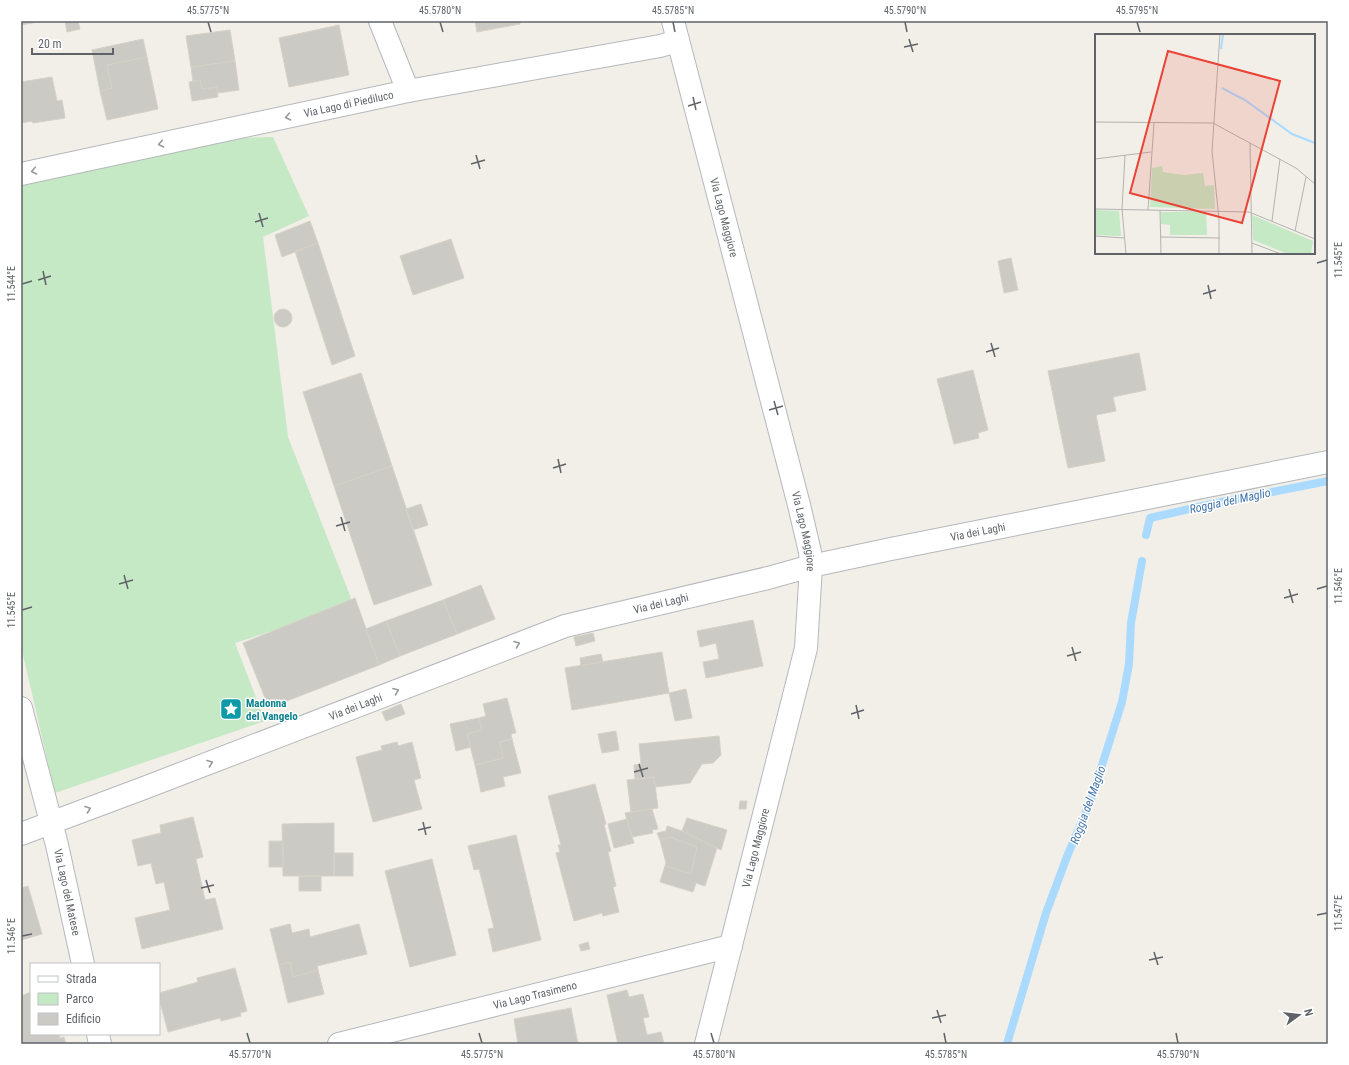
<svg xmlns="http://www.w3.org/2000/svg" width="1349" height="1065" viewBox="0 0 1349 1065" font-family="'Roboto Condensed',sans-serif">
  <rect width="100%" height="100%" fill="#f1efe8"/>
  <!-- green -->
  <path fill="#c5e8c5" d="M 273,137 L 309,216 L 263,237 L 288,437 L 351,598 L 343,608 L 235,643 L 265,721 L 55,793 L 21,646 L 21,180 L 192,139 Z"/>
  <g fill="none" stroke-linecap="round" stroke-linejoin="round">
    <!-- stream -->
    <path stroke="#aadaff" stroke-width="8" d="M 1146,535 L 1150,518 L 1211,504 L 1328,481
      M 1007,1044 L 1046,913 L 1068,854 L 1091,800 L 1122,702 L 1129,664 L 1131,623 L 1142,561"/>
  </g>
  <!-- building -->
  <path fill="#cccac5" stroke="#d6d1c6" d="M 21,21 L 43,21 L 21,25 Z
    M 65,21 L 78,21 L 80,29 L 67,32 Z
    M 475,21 L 520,21 L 520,24 L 477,32 Z
    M 339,25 L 349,75 L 289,87 L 279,38 Z
    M 230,30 L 235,61 L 191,67 L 186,36 Z
    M 143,39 L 147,57 L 107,65 L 112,88 L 100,91 L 92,50 Z
    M 147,57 L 158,109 L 107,120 L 100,91 L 112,88 L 107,65 Z
    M 235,61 L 239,90 L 218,93 L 217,87 L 202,89 L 200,80 L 193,82 L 191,67 Z
    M 52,77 L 57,101 L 62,100 L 65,118 L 33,123 L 32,121 L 21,123 L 21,82 Z
    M 200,80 L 202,89 L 217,87 L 218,97 L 192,101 L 189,82 Z
    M 310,221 L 318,243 L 282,257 L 275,235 Z
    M 451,239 L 464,278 L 413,295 L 400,256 Z
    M 318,243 L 355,356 L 332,365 L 295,251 Z
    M 1011,258 L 1018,290 L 1004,293 L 998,261 Z
    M274 318a9 9 0 1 1 18 0a9 9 0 1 1-18 0Z
    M 1139,353 L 1146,390 L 1113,397 L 1116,411 L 1096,415 L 1105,461 L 1068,468 L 1048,371 Z
    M 973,370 L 988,430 L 978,433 L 979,438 L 954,444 L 937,379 Z
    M 361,373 L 392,466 L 334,486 L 303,392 Z
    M 392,466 L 432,585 L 374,605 L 334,486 Z
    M 421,504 L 428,525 L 413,530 L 406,509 Z
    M 481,585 L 495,619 L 457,634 L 443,600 Z
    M 355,598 L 379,665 L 269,708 L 243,643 Z
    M 443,600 L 457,634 L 400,656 L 386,621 Z
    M 753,620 L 763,666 L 706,678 L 703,662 L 719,659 L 716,643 L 700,647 L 697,631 Z
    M 386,621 L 400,656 L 379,665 L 366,629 Z
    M 593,633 L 595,641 L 576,646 L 574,637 Z
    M 662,652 L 669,693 L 572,710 L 565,668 Z
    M 601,654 L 603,662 L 581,666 L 580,658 Z
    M 686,689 L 692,718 L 675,721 L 669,693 Z
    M 507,698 L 516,733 L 511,734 L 512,739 L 500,742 L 503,758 L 475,765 L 467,734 L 482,730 L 479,718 L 486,716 L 483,704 Z
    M 401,704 L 405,714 L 386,721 L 382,712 Z
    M 479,718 L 482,730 L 467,734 L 471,747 L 456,751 L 450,724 Z
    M 616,731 L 619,750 L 602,753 L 598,734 Z
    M 719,736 L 721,755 L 713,763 L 702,764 L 690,783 L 655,787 L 654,777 L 635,779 L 634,765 L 641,764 L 639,744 Z
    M 512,739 L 521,773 L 503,777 L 505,786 L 481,792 L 475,765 L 503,758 L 500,742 Z
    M 397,742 L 398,746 L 412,742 L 421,778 L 414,780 L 422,809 L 373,822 L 356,757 L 382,750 L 381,746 Z
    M 654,777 L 658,808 L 631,812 L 627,780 Z
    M 595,784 L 606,824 L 604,825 L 611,851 L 608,852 L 616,886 L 613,887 L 619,912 L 603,916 L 602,913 L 574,921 L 556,853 L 560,852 L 558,845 L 561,845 L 548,796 Z
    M 740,801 L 747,801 L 746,809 L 739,809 Z
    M 652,809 L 658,829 L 652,830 L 653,833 L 632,837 L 625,813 Z
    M 193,817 L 203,857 L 196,859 L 205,900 L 215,898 L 223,929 L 142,949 L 135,918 L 170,910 L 164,882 L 156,884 L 151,863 L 138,866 L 132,840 L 161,833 L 160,825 Z
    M 687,818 L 727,830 L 721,850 L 682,831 Z
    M 627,819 L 634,843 L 614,848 L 608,824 Z
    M 334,823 L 334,876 L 283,876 L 282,824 Z
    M 667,826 L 682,831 L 717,848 L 705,886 L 696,883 L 693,892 L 660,882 L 665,866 L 691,874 L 697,847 L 670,837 L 660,840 L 657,833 L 666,831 Z
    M 516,835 L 541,940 L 493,952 L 488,929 L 494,928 L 479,869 L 474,870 L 468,846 Z
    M 670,837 L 697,847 L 691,874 L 665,866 L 666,863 L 660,840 Z
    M 269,841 L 283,841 L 283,867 L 269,867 Z
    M 334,853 L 353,853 L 353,876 L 334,876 Z
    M 432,859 L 456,955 L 410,967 L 385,871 Z
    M 299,876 L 321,876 L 321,891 L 299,891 Z
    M 28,886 L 42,934 L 21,940 L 21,888 Z
    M 290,924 L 292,933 L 309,929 L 310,937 L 359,924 L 367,954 L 317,966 L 318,970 L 293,977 L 290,962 L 279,965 L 270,929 Z
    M 588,942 L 590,949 L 581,951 L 579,945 Z
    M 290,962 L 293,977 L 318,970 L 324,994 L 288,1003 L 279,965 Z
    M 235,968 L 247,1011 L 240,1013 L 241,1016 L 221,1021 L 220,1018 L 168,1032 L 159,998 L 159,993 L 198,982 L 197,978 Z
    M 627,990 L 629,997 L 643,994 L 649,1017 L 643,1018 L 647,1035 L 661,1032 L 664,1044 L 618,1044 L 607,995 Z
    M 31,992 L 31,1034 L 59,1034 L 60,1038 L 64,1037 L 66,1044 L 21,1044 L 21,996 Z
    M 571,1008 L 578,1044 L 518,1044 L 514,1019 Z"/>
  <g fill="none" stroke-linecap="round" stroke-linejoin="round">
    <!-- minor casing -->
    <g stroke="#b5b8bc" stroke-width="24">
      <g id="minor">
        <path d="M 380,21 L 408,91"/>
        <path id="s1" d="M 673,21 L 799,505 L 810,552 L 811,566 L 806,648 L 706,1044"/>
        <path id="s2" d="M 21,174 L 408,91 L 660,46 L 678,41"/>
        <path id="s3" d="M 21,708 L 57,845 L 83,964"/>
        <path id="s4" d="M 21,834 L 144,788 L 565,626 L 768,578 L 811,566 L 891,549 L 1328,462"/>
        <path d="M 98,1034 L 100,1044"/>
        <path id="s5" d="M 339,1044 L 731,946"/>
      </g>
    </g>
    <!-- minor -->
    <use href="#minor" stroke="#fff" stroke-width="22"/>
  </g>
  <!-- one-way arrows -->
  <defs><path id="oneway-chevron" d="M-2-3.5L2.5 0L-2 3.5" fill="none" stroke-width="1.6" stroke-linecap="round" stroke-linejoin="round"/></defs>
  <g stroke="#979a9d">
    <use href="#oneway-chevron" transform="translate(288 117) rotate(168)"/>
    <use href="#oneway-chevron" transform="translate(161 144) rotate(168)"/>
    <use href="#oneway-chevron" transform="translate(34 171) rotate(168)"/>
    <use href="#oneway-chevron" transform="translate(517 644) rotate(-21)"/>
    <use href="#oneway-chevron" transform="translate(396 691) rotate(-21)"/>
    <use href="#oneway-chevron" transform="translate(210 763) rotate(-21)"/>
    <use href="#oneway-chevron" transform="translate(88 809) rotate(-20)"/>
  </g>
  <!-- ticks -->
  <path fill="none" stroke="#5f6368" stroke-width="1.5" d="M 208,22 L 211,32M 440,22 L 443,32M 673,22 L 675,32M 905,22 L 907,32M 1137,22 L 1140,32M 909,39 L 913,52M 904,47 L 918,44M 693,97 L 696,110M 688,106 L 701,102M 476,155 L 480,169M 471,164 L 485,160M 259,213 L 263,227M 255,222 L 268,218M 1317,263 L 1327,260M 43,271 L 46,285M 38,280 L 51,276M 22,284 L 32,281M 1208,285 L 1211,299M 1203,294 L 1216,290M 991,343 L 995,357M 986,352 L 999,348M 774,401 L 778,415M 769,410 L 783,406M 558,459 L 561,473M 553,468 L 566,464M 341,517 L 345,531M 336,526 L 350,522M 124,575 L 128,589M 119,584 L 133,580M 1289,589 L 1293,603M 1317,589 L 1327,586M 1284,598 L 1298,594M 22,610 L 32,607M 1072,647 L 1076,661M 1067,656 L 1081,652M 856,705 L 859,719M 851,714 L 864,710M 639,764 L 643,777M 634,772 L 648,768M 423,822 L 426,835M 418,830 L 431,827M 206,880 L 210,893M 201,888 L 214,885M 1317,915 L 1327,913M 22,936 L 32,934M 1154,952 L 1158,965M 1149,960 L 1163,957M 937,1010 L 941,1023M 932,1018 L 946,1015M 247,1033 L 250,1043M 479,1033 L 482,1043M 711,1033 L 714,1043M 944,1033 L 946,1043M 1176,1033 L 1178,1043"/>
  <!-- icons -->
  <defs>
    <g id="sight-square" transform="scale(1.15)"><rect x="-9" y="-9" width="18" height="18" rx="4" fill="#0f9aa8" stroke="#fff"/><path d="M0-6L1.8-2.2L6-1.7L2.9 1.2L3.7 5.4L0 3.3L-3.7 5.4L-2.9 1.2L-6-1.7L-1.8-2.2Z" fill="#fff"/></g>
  </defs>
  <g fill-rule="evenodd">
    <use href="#sight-square" x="231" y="709"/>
  </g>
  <g text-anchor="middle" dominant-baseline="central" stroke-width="3" stroke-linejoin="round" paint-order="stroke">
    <!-- street labels -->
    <g font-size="11" fill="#5f6368" stroke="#fff">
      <text stroke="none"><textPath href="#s2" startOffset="335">Via Lago di Piediluco</textPath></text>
      <text stroke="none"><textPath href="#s1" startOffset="203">Via Lago Maggiore</textPath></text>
      <text stroke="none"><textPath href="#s1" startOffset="527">Via Lago Maggiore</textPath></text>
      <text stroke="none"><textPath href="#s4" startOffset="1006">Via dei Laghi</textPath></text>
      <text stroke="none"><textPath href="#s4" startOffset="681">Via dei Laghi</textPath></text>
      <text stroke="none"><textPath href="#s4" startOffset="358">Via dei Laghi</textPath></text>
      <text transform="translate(756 848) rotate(-76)">Via Lago Maggiore</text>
      <text stroke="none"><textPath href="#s3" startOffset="190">Via Lago del Matese</textPath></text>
      <text stroke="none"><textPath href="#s5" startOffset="202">Via Lago Trasimeno</textPath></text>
    </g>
    <!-- culture labels -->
    <g font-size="11" font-weight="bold" fill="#0d838f" stroke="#fff" text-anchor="start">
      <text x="246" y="703">Madonna<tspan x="246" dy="13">del Vangelo</tspan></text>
    </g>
    <!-- water labels -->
    <g font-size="12" font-style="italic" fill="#4174aa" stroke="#fff">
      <text transform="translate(1230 501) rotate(-12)">Roggia del Maglio</text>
      <text transform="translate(1088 805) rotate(-70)">Roggia del Maglio</text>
    </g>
  </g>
  <!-- overview -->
  <g transform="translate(1095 34)">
    <rect width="220" height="220" fill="#f1efe8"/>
    <path d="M 67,132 L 68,138 L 89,141 L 108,139 L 110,152 L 119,151 L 120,175 L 55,173 L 57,134 ZM 0,176 L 24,177 L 26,202 L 0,201 ZM 66,178 L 111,178 L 112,201 L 75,201 L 75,191 L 66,190 ZM 157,181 L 218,207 L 216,220 L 193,220 L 158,206 Z" fill="#c5e8c5"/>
    <path fill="none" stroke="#aadaff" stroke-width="2" d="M 126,15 L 128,0M 127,54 L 150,66 L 197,100 L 220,109"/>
    <path fill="none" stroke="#b3b3b1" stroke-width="1" d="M 0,88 L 118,89 L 201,134 L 220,150M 155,109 L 157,220M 30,121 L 27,175 L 31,220M 0,125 L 56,118M 0,175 L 154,178 L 220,205M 53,176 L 59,89M 65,176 L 66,220M 177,187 L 185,125M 200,197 L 211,143M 0,202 L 29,204M 66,203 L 125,204M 157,209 L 186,220M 124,220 L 124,185 L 117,117 L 125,0"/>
    <path fill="#ea4335" fill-opacity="0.15" stroke="#ea4335" stroke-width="2" d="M 73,17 L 185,47 L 147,189 L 35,159 Z"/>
    <rect width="220" height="220" fill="none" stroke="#5f6368" stroke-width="2"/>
  </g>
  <!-- border -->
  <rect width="1349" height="1065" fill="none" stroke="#ffffff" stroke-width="44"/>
  <!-- legend -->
  <rect x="30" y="963" width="130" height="72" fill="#ffffff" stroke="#bfc1c3"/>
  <rect x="38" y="976" width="20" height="6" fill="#ffffff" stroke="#bfc1c3"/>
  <text x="66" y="983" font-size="12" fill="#5f6368">Strada</text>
  <rect x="38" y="993" width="20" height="12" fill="#c5e8c5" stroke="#bfc1c3"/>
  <text x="66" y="1003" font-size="12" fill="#5f6368">Parco</text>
  <rect x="38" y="1013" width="20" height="12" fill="#cccac5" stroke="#bfc1c3"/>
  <text x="66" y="1023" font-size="12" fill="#5f6368">Edificio</text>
  <!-- north arrow -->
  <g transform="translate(1299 1015) rotate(75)" stroke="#ffffff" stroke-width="3" paint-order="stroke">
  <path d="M0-3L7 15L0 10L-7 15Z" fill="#5f6368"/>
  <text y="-6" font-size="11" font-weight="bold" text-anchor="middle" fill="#5f6368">N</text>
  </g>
  <!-- scale -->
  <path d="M32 48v6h81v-6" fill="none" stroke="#5f6368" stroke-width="2"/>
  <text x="38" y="48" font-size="12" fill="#5f6368" stroke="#ffffff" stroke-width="3" paint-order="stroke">20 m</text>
  <rect x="22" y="22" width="1305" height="1021" fill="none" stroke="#5f6368" stroke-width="1.5"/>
  <g font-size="10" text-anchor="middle" fill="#5f6368">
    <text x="208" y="14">45.5775°N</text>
    <text x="440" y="14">45.5780°N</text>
    <text x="673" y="14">45.5785°N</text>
    <text x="905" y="14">45.5790°N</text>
    <text x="1137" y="14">45.5795°N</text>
    <text transform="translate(1338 260) rotate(-90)" y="4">11.545°E</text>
    <text transform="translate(11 284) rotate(-90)" y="4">11.544°E</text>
    <text transform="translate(1338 586) rotate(-90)" y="4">11.546°E</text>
    <text transform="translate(11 610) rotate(-90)" y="4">11.545°E</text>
    <text transform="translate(1338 913) rotate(-90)" y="4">11.547°E</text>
    <text transform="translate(11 936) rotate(-90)" y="4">11.546°E</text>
    <text x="250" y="1058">45.5770°N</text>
    <text x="482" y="1058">45.5775°N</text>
    <text x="714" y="1058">45.5780°N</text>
    <text x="946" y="1058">45.5785°N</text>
    <text x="1178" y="1058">45.5790°N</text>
  </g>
</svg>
